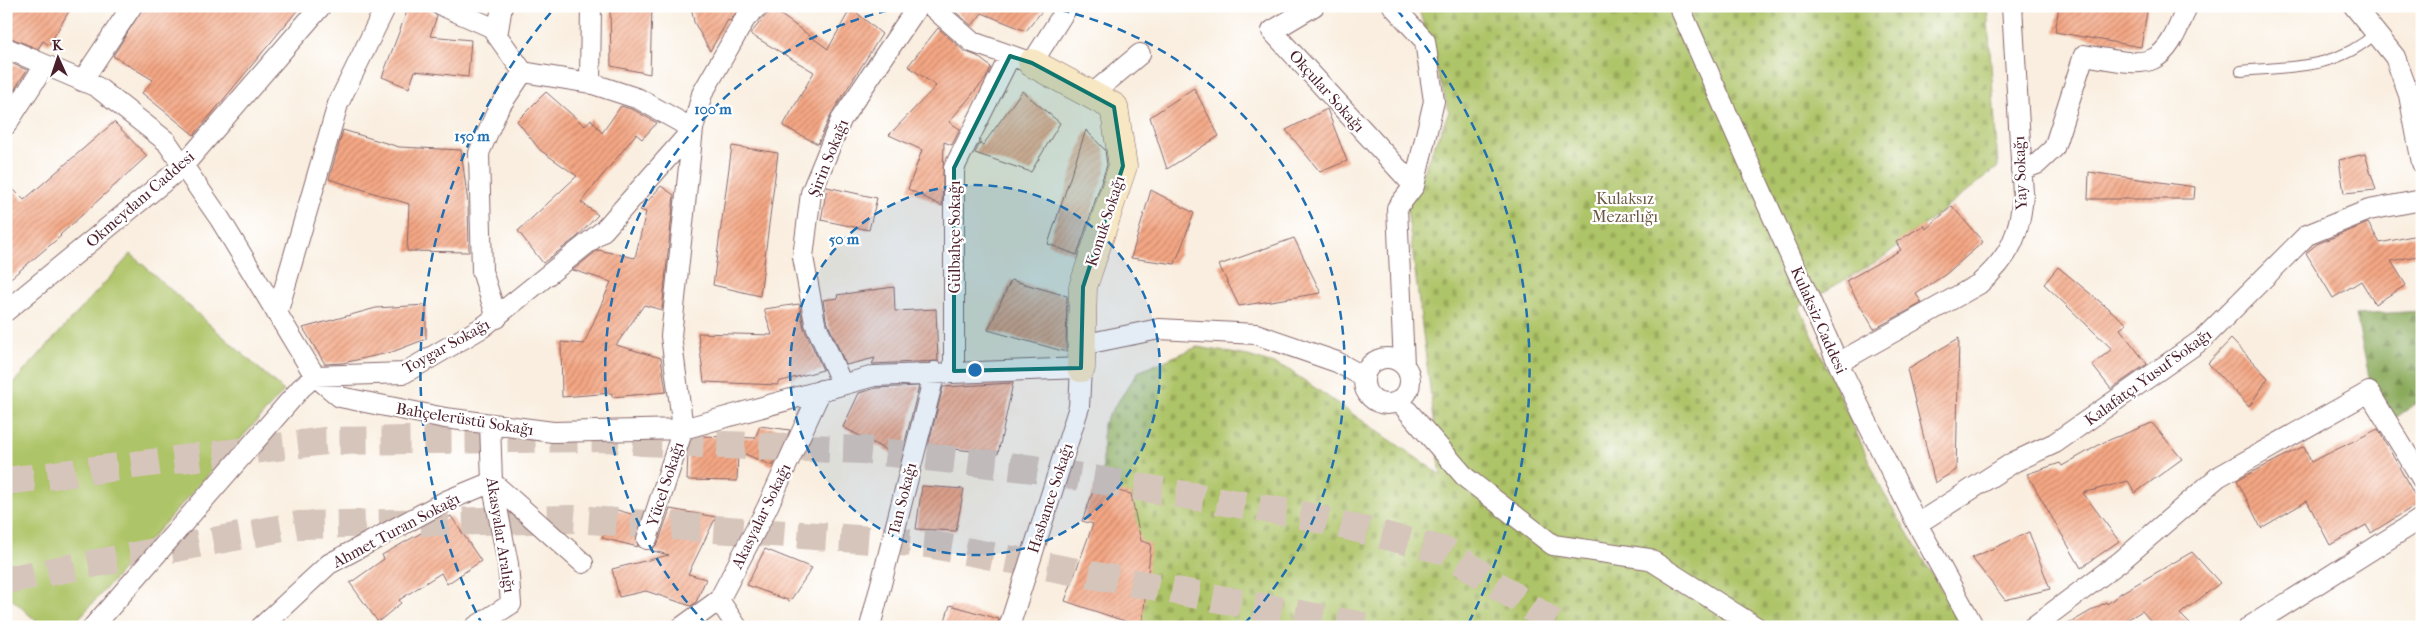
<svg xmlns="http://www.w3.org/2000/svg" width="2428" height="633" viewBox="0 0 2428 633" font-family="'IM FELL French Canon',serif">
  <defs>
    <pattern id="forest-firs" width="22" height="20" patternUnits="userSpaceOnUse" patternTransform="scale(1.25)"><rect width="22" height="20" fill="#8aaa5c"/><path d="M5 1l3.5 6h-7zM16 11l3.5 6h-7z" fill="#738a4c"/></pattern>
    <pattern id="cemetery-stones" width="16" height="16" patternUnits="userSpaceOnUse" patternTransform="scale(1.25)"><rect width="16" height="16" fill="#aec468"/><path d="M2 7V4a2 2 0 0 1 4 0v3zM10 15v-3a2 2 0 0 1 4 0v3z" fill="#97a85a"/></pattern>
    <pattern id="building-hatch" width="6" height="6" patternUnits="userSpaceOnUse" patternTransform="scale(1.25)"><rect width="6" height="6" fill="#f4a784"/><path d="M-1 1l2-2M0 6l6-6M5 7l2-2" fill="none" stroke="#c8876c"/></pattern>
  </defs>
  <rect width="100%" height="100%" fill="#fff"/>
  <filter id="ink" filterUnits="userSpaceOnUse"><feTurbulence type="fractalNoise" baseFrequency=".02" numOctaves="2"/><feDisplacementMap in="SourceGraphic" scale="10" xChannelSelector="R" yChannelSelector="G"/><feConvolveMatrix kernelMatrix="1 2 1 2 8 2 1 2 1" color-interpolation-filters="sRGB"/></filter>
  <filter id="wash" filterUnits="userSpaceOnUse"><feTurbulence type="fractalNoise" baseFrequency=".0096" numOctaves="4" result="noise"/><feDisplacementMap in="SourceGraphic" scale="20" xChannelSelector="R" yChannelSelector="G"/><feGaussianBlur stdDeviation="1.12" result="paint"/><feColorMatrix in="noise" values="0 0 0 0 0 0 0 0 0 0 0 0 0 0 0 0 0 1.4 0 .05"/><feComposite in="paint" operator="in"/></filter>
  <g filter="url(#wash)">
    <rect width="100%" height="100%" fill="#f9eedf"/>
    <!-- forest -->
    <path fill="url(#forest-firs)" stroke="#6a6444" d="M 2422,311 L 2422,399 L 2394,419 L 2371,386 L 2356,315 Z"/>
    <!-- cemetery -->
    <path fill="url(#cemetery-stones)" stroke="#7c724a" d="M 1418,6 L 1987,6 L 1998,167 L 1881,259 L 1799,306 L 1883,492 L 1964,627 L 1127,627 L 1128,562 L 1119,484 L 1103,476 L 1103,424 L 1138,372 L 1197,347 L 1248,356 L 1286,368 L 1441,475 L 1407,208 L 1449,112 Z"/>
    <!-- pitch -->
    <path fill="#aec468" stroke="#7c724a" d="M 131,254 L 284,391 L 71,627 L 43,627 L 6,594 L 6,391 Z"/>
    <g id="blocks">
      <!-- building -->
      <path fill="url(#building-hatch)" d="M 6,6 L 72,6 L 49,45 L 43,41 L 38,49 L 6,36 Z
        M 144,6 L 301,6 L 194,135 L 142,93 L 153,80 L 113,56 Z
        M 409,6 L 423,6 L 437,16 L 430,36 L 471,40 L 468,77 L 415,71 L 409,88 L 382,77 Z
        M 610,6 L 652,6 L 650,74 L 611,66 Z
        M 691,6 L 741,6 L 730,21 L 728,20 L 710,51 L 694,22 Z
        M 955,6 L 1046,6 L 1026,31 L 982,13 L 972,26 L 952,9 Z
        M 2059,6 L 2148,6 L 2141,47 L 2055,32 Z
        M 770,7 L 828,49 L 851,8 L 882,34 L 831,114 L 818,144 L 783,126 L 814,72 L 750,34 L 767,14 Z
        M 938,28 L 964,51 L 977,56 L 991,67 L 986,78 L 949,122 L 960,129 L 952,145 L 944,142 L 942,206 L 908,189 L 922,150 L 889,135 L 936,86 L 908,66 Z
        M 6,61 L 27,70 L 6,103 Z
        M 1194,88 L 1219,136 L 1167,169 L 1150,117 Z
        M 1022,91 L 1060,123 L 1031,172 L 975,153 L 980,143 L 983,145 Z
        M 546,92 L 585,126 L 591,119 L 602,133 L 621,106 L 634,110 L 657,123 L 642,139 L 636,134 L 581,202 L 598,215 L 577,237 L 543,263 L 518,231 L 577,176 L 540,150 L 517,121 Z
        M 1327,109 L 1347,161 L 1320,172 L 1286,130 Z
        M 114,122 L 147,156 L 60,235 L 61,236 L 6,282 L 6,182 L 24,200 Z
        M 343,130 L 399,147 L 461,150 L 468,203 L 469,252 L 407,251 L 409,204 L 329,179 Z
        M 1086,130 L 1105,150 L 1107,165 L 1077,255 L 1048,244 Z
        M 732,146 L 778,153 L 760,296 L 713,285 Z
        M 2365,154 L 2376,190 L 2344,193 L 2339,160 Z
        M 2089,172 L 2195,187 L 2194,199 L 2088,199 Z
        M 661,186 L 674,195 L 662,310 L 644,305 L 616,345 L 661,358 L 666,392 L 612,397 L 612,393 L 562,397 L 561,342 L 584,344 L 611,282 L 573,270 L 598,250 L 635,258 L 646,212 L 640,210 Z
        M 827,187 L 877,198 L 869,230 L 821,220 Z
        M 1151,190 L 1194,213 L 1175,264 L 1131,258 Z
        M 1952,206 L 1983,242 L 1946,274 L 1916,294 L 1922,303 L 1874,329 L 1846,281 L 1901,250 L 1896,242 L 1924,225 L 1926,229 Z
        M 2368,223 L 2380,243 L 2422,234 L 2422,255 L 2391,261 L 2406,285 L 2375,304 L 2361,281 L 2333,298 L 2306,253 L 2317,244 Z
        M 1294,238 L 1321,293 L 1239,306 L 1219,265 Z
        M 2058,267 L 2127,324 L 2120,329 L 2147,364 L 2111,389 L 2092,365 L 2112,349 L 2044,284 Z
        M 1011,280 L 1067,296 L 1066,352 L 988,330 Z
        M 894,287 L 895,311 L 936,309 L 938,361 L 872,364 L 875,358 L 846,365 L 826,319 L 823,300 L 838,298 L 837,295 Z
        M 799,304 L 804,328 L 823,370 L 778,382 L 778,385 L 704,382 L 698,333 L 772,335 L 764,309 Z
        M 426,305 L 426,339 L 392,352 L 343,363 L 325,364 L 303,328 L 376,308 Z
        M 1959,338 L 1956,470 L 1935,483 L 1907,369 Z
        M 2231,339 L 2268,378 L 2249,407 L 2208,363 Z
        M 1013,383 L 998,454 L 928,446 L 943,387 Z
        M 919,386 L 901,458 L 843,427 L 859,393 L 876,388 Z
        M 2152,423 L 2182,459 L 2135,493 L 2128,481 L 2083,493 L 2119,541 L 2081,568 L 2027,474 L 2060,463 L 2062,466 L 2104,442 Z
        M 760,426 L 790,430 L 773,466 L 738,451 L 737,481 L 687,480 L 688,451 L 692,439 L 702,436 L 755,438 Z
        M 2378,429 L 2419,503 L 2371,533 L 2366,525 L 2330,545 L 2307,501 L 2261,528 L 2237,480 L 2304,446 L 2311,462 Z
        M 922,486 L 964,489 L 956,531 L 916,529 Z
        M 1095,486 L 1131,494 L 1141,541 L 1151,544 L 1142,627 L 1065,601 L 1093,524 L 1082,521 Z
        M 610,508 L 642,517 L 636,536 L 638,547 L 602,538 Z
        M 670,509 L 716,517 L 688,574 L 706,579 L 696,602 L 691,606 L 646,591 L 619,597 L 612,569 L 669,555 L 650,550 L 658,543 Z
        M 451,516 L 481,561 L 447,584 L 441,573 L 399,600 L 401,603 L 378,622 L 350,583 L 384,559 L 382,555 Z
        M 2029,532 L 2050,589 L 2005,600 L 1972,558 Z
        M 765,549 L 812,568 L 790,601 L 747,585 Z
        M 2192,552 L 2220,583 L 2180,614 L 2193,627 L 2156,627 L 2142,611 L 2115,627 L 2063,627 L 2106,602 L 2107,604 L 2121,593 Z
        M 950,605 L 999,619 L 997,627 L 943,627 Z"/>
    </g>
  </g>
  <g filter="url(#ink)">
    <use href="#blocks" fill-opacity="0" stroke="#87676a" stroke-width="1"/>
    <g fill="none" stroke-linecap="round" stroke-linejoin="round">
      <!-- primary-tunnel -->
      <path stroke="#d6c5bb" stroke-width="28" stroke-dasharray="28 14" stroke-linecap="butt" d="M 6,481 L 325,441 L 607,438 L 643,442 L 864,450 L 1034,469 L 1302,515 L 1446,551 L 1560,627
        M 6,580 L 299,525 L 574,519 L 928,544 L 1368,627"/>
      <!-- lane casing -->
      <g stroke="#87676a" stroke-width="12">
        <path id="lane" d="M 2241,71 C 2293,66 2335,70 2376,33"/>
      </g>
      <!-- street casing -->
      <g stroke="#87676a" stroke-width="22">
        <path id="street" d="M 443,6 L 491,27 L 523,72 L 590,83 L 639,99 L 693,129 L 671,336 L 683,429 L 647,539
          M 931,6 L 972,42 L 1032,63 L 1068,6
          M 1314,6 L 1272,31 L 1414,186
          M 1393,6 L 1425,41 L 1434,101 L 1414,186 L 1397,208 L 1404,365
          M 1679,6 L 1838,363 L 1917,524 L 1974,627
          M 2354,6 L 2395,57 L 2409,95 L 2422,163
          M 497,36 L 502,6
          M 6,48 L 97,87 L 166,141 L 220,219 L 315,376 L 340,397 L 445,418 L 553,432 L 683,429 L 874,376 L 1081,368 L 1079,407 L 1009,627
          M 82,81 L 132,6
          M 590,83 L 591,6
          M 1091,95 L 1140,54
          M 6,125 L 45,65
          M 2021,170 L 2037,164 L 2054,148 L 2084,55 C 2148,66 2162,74 2187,6
          M 6,311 L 183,166 L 321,6
          M 277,314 L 338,104 L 386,6
          M 497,318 L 482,271 L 479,153 L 498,109 L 523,72
          M 1081,345 L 1159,329 L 1256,334 L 1337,362 L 1364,377
          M1364 381a23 23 0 1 1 46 0a23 23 0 1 1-46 0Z
          M 1838,363 L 1979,284 C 2010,257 2020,235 2023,194 L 2012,6
          M 954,371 L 954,168 L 1010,56
          M 842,384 L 815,323 L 803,257 L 811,193 L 841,120 L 918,6
          M 1399,401 L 1466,478 L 1553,545 L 1649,559 L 1756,627
          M 492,482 L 583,563
          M 1917,524 L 2014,462 L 2055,443 L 2203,339 L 2307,235 L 2369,210 L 2422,200
          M 719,600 L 737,627
          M 93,627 L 301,388 L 315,376 L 404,373 L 483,327 L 604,230 L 693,129 L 702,94 L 745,19 L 758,6
          M 261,627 L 329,564 L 446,501 L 492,482
          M 475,627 L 511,604 L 508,564 L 492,482 L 490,424
          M 682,627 L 719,600 L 767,508 L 821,390
          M 870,627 L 935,372
          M 2033,627 L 2121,561 L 2218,477 L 2369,392 L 2422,479
          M 2249,627 L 2422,518"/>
      </g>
      <!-- secondary casing -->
      <g stroke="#87676a" stroke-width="29">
        <path id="secondary" d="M 1032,63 L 1114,107 L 1123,166 L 1083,287 L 1081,368"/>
      </g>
      <!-- lane -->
      <use href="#lane" stroke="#fff" stroke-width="10"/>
      <!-- street -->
      <use href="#street" stroke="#fff" stroke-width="20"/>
      <!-- secondary -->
      <use href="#secondary" stroke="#f8e7c3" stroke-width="28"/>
    </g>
  </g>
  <!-- marked area -->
  <path fill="#0f766e" fill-opacity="0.2" stroke="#0f766e" stroke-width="4" stroke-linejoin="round" d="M 1010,56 L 1032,63 L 1114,107 L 1123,166 L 1083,287 L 1081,368 L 954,371 L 954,168 Z"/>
  <!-- distance rings -->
  <circle cx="975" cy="370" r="185" fill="#1f6fb2" fill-opacity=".12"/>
  <g fill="none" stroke="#1f6fb2" stroke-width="2.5" stroke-dasharray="9 6">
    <circle cx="975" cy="370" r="185"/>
    <path d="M707 625A370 370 0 0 1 904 7M1046 7A370 370 0 0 1 1243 625"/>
    <path d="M483 626A555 555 0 0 1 553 10M1397 10A555 555 0 0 1 1467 626"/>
  </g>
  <g text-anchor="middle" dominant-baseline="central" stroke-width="4.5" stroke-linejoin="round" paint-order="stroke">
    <!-- street labels -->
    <g font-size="16" fill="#4a1f2b" stroke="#fff">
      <text transform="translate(1327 91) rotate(48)">Okçular Sokağı</text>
      <text transform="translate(828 158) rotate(-68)">Şirin Sokağı</text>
      <text transform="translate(2020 173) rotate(-92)">Yay Sokağı</text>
      <text transform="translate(140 199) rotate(-41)">Okmeydanı Caddesi</text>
      <text transform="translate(1105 221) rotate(-72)">Konuk Sokağı</text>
      <text transform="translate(954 237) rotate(-90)">Gülbahçe Sokağı</text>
      <text transform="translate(1819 320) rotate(66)">Kulaksiz Caddesi</text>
      <text transform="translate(446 346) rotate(-29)">Toygar Sokağı</text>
      <text transform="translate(2148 377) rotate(-36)">Kalafatçı Yusuf Sokağı</text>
      <text transform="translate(465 419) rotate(9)">Bahçelerüstü Sokağı</text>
      <text transform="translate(665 484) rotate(-72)">Yücel Sokağı</text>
      <text transform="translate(1050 498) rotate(-72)">Hasbance Sokağı</text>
      <text transform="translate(902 499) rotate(-76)">Tan Sokağı</text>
      <text transform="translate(761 516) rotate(-64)">Akasyalar Sokağı</text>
      <text transform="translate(396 530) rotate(-28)">Ahmet Turan Sokağı</text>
      <text transform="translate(501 535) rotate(81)">Akasyalar Aralığı</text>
    </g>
    <!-- park labels -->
    <g font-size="16" fill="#6d5940" stroke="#fff">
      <text x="1625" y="198">Kulaksız<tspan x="1625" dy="18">Mezarlığı</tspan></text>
    </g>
  </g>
  <circle cx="975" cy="370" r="8" fill="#1f6fb2" stroke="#fff" stroke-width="2.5"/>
  <g font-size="15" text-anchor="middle" font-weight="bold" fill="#1f6fb2" stroke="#fff" stroke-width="4.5" stroke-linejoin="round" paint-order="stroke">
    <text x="713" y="114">100 m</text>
    <text x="472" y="141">150 m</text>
    <text x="844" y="244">50 m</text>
  </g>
  <!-- margin -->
  <rect width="2428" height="633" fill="none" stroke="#fff" stroke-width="25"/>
  <!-- north arrow -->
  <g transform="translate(58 58) rotate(357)" stroke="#ffffff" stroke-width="4" paint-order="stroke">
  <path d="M0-4L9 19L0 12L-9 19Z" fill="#4a1f2b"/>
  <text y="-8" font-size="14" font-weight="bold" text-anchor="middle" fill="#4a1f2b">K</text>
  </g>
</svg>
